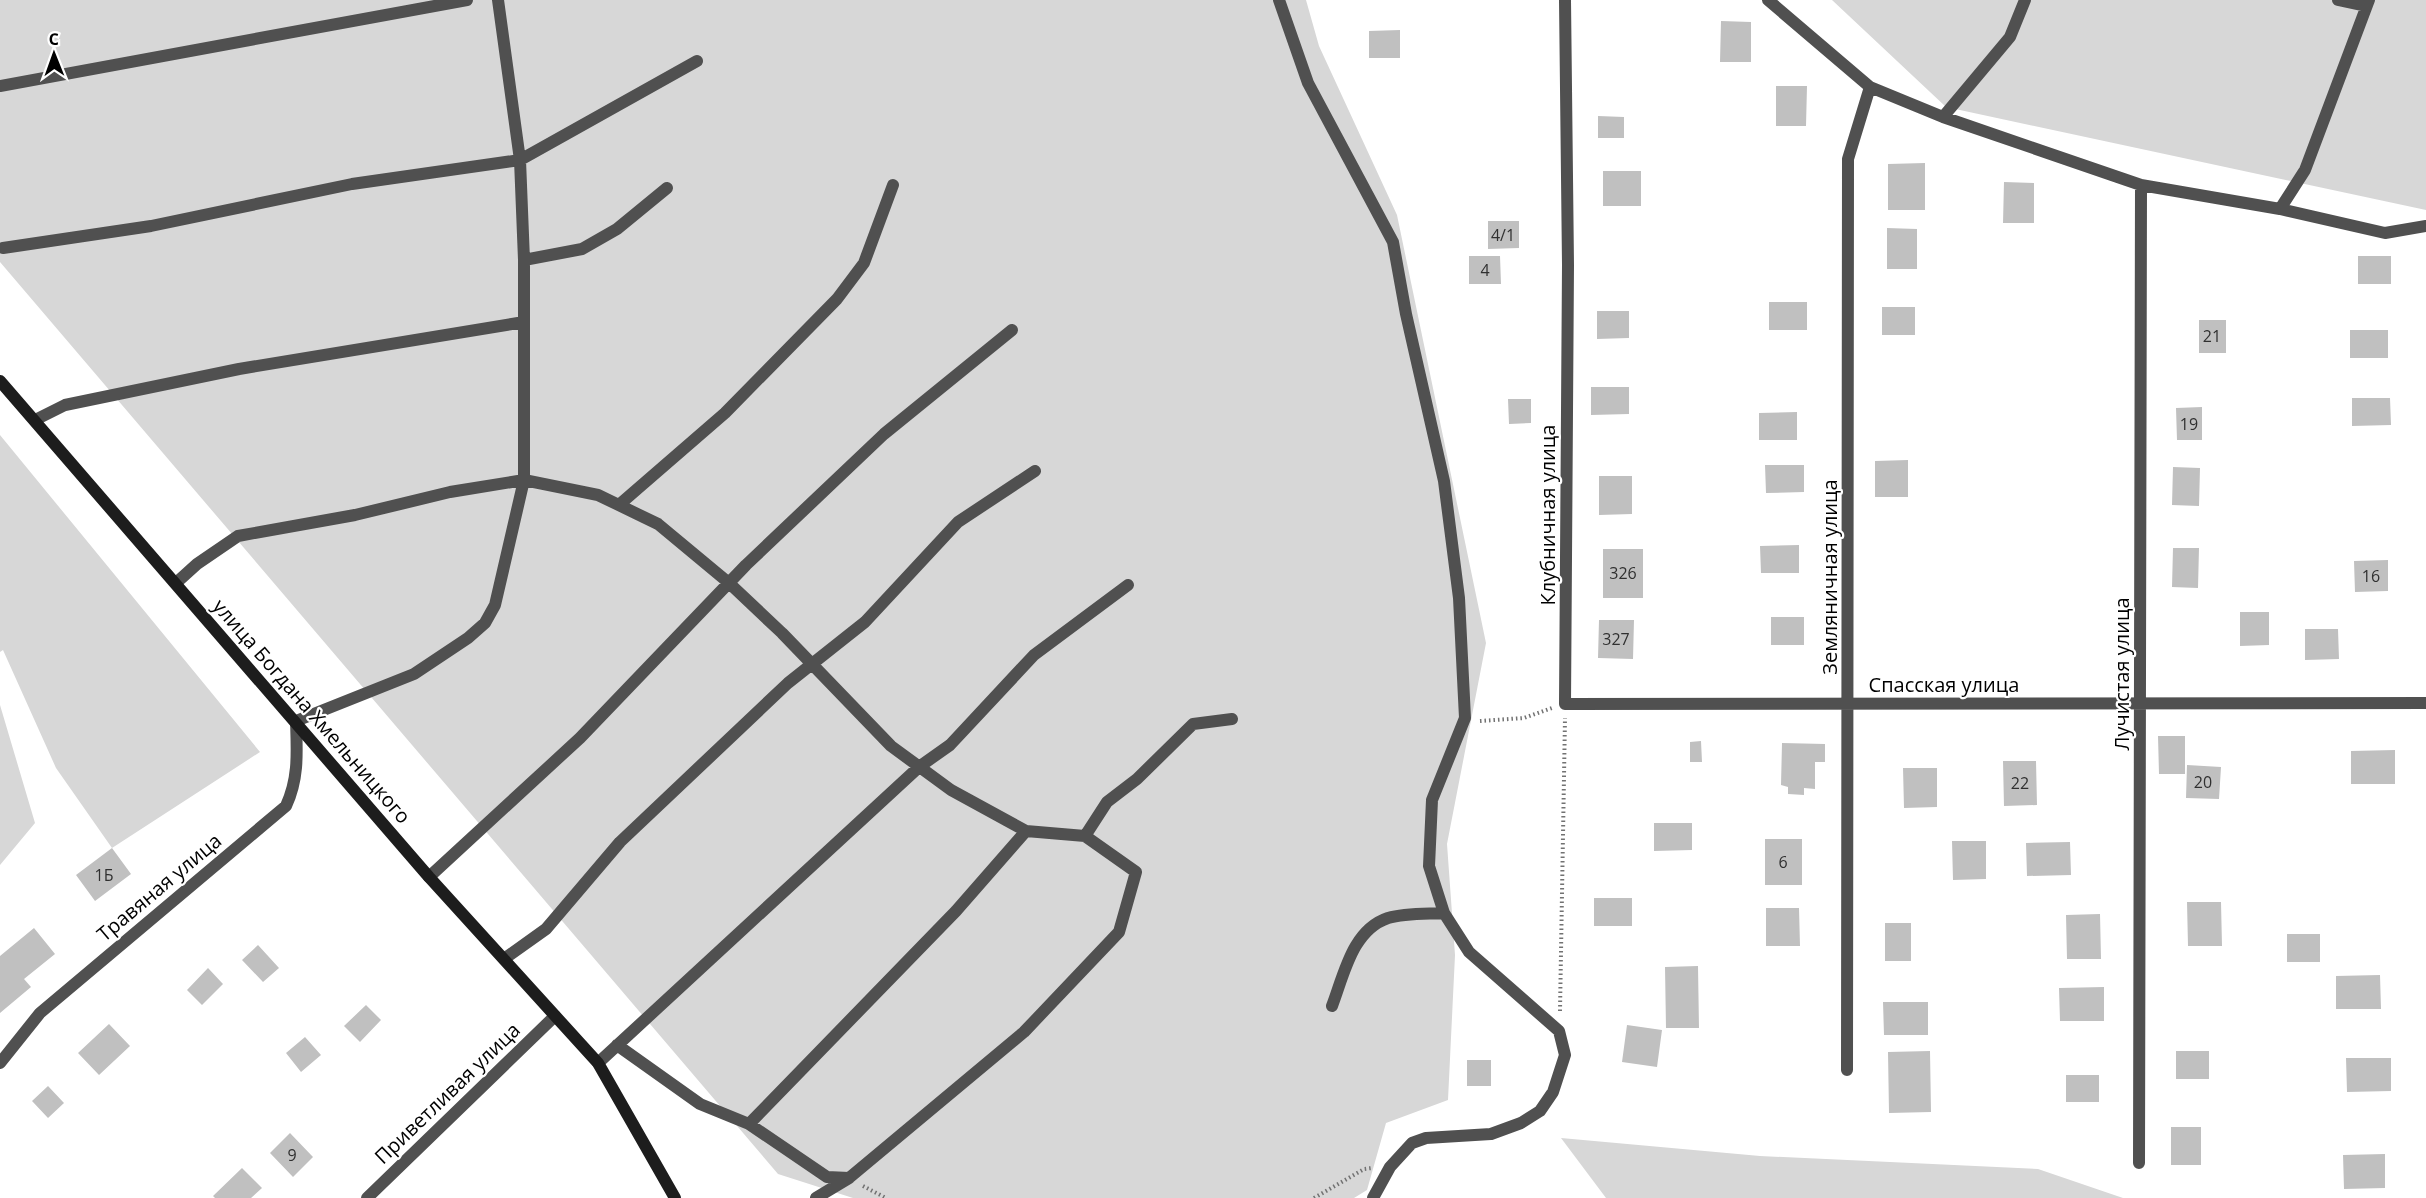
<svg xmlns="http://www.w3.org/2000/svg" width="2426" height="1198" viewBox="0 0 2426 1198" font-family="'Open Sans',sans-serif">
  <rect width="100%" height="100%" fill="#fff"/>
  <!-- green -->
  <path fill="#d7d7d7" d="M 0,0 L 1306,0 L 1319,46 L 1397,215 L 1486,643 L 1447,844 L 1455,955 L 1448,1100 L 1386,1123 L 1367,1190 L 1354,1198 L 853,1198 L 778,1174 L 0,262 Z
    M 1832,0 L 2426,0 L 2426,210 L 1946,107 Z
    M 0,435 L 260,752 L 112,848 L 56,768 L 3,650 L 0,652 Z
    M 0,705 L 35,823 L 0,865 Z
    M 1561,1138 L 1760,1156 L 2038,1169 L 2123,1198 L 1606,1198 Z"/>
  <!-- building -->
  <path fill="#c0c0c0" d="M 1721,21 L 1751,22 L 1751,62 L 1720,62 Z
    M 1400,30 L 1400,58 L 1369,58 L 1369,31 Z
    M 1776,86 L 1807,86 L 1806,126 L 1776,126 Z
    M 1598,116 L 1624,117 L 1624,138 L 1598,138 Z
    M 1925,163 L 1925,210 L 1888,210 L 1888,164 Z
    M 1603,171 L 1641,171 L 1641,206 L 1603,206 Z
    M 2004,182 L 2034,183 L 2034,223 L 2003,223 Z
    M 1488,221 L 1519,221 L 1519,248 L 1488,249 Z
    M 1887,228 L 1917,229 L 1917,269 L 1887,269 Z
    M 1469,256 L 1500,256 L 1501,284 L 1469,284 Z
    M 2358,256 L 2391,256 L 2391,284 L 2358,284 Z
    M 1769,302 L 1807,302 L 1807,330 L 1769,330 Z
    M 1882,307 L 1915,307 L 1915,335 L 1882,335 Z
    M 1597,311 L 1629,311 L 1629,338 L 1597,339 Z
    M 2199,320 L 2226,320 L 2226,353 L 2199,353 Z
    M 2350,330 L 2388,330 L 2388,358 L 2350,358 Z
    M 1591,387 L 1629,387 L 1629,414 L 1591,415 Z
    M 2352,398 L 2390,398 L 2391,425 L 2352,426 Z
    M 1508,399 L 1531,399 L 1531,423 L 1509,424 Z
    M 2202,407 L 2202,440 L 2177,440 L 2176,408 Z
    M 1797,412 L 1797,440 L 1759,440 L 1759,413 Z
    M 1908,460 L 1908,497 L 1875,497 L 1875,461 Z
    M 1765,465 L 1804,465 L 1804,492 L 1766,493 Z
    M 2173,467 L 2200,468 L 2199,506 L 2172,505 Z
    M 1599,476 L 1632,476 L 1632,514 L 1599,515 Z
    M 1799,545 L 1799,573 L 1761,573 L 1760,546 Z
    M 2173,548 L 2199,548 L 2198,588 L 2172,587 Z
    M 1603,549 L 1643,549 L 1643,598 L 1603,598 Z
    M 2388,560 L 2388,591 L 2355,592 L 2354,561 Z
    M 2240,612 L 2269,612 L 2269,645 L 2240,646 Z
    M 1771,617 L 1804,617 L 1804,645 L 1771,645 Z
    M 1599,620 L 1634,620 L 1633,659 L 1598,658 Z
    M 2305,629 L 2338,629 L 2339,659 L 2305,660 Z
    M 2158,736 L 2185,736 L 2185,774 L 2159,774 Z
    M 1701,741 L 1702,762 L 1690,762 L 1690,742 Z
    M 1782,743 L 1825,744 L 1825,762 L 1815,762 L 1815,789 L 1804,788 L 1804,795 L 1788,794 L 1788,787 L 1781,785 Z
    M 2395,750 L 2395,784 L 2351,784 L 2351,751 Z
    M 2003,761 L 2036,761 L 2037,805 L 2004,806 Z
    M 2187,765 L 2221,767 L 2219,799 L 2186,798 Z
    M 1903,768 L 1937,768 L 1937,807 L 1904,808 Z
    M 1654,823 L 1692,823 L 1692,850 L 1654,851 Z
    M 1765,839 L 1802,839 L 1802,885 L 1765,885 Z
    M 1952,841 L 1986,841 L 1986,879 L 1953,880 Z
    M 2070,842 L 2071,875 L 2027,876 L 2026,843 Z
    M 112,848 L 131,874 L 95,901 L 76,875 Z
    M 1594,898 L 1632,898 L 1632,926 L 1594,926 Z
    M 2187,902 L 2221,902 L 2222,946 L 2188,946 Z
    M 1766,908 L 1799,908 L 1800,946 L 1766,946 Z
    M 2100,914 L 2101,959 L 2067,959 L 2066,915 Z
    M 1885,923 L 1911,923 L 1911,961 L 1885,961 Z
    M 34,928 L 55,954 L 24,979 L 31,987 L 0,1013 L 0,956 Z
    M 2287,934 L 2320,934 L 2320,962 L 2287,962 Z
    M 258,945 L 279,968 L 263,982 L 242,960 Z
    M 1698,966 L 1699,1028 L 1666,1028 L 1665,967 Z
    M 208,968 L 223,984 L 202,1005 L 187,990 Z
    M 2380,975 L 2381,1009 L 2336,1009 L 2336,976 Z
    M 2104,987 L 2104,1021 L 2060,1021 L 2059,988 Z
    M 1883,1002 L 1928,1002 L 1928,1035 L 1884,1035 Z
    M 366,1005 L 381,1020 L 360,1042 L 344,1026 Z
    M 109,1024 L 130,1046 L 99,1075 L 78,1053 Z
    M 1627,1025 L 1662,1030 L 1657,1067 L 1622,1062 Z
    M 305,1037 L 321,1055 L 301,1072 L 286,1053 Z
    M 1930,1051 L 1931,1112 L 1889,1113 L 1888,1052 Z
    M 2176,1051 L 2209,1051 L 2209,1079 L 2176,1079 Z
    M 2346,1058 L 2391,1058 L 2391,1091 L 2347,1092 Z
    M 1467,1060 L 1491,1060 L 1491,1086 L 1467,1086 Z
    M 2066,1075 L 2099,1075 L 2099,1102 L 2066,1102 Z
    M 48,1086 L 64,1103 L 48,1118 L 32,1101 Z
    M 2171,1127 L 2201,1127 L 2201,1165 L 2171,1165 Z
    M 290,1133 L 313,1157 L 293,1177 L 270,1153 Z
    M 2385,1154 L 2385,1188 L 2344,1189 L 2343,1155 Z
    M 242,1168 L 262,1188 L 251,1198 L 215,1198 L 213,1196 Z"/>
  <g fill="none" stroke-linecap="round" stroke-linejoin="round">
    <!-- path -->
    <path stroke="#727272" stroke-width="4" stroke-dasharray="1.5 3" stroke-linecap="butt" d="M 1480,721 L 1524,718 L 1552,708
      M 1560,1011 L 1565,718
      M 863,1186 L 886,1198
      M 1314,1198 L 1364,1169 L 1372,1168"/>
    <!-- street -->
    <path stroke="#505050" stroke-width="12" d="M 1279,0 L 1308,83 L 1393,242 L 1406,314 L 1444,481 L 1459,598 L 1465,718 L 1432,800 L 1429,866 L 1444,913 L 1469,952 L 1559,1031 L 1565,1055 L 1553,1092 L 1540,1111 L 1521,1123 L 1491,1134 L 1426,1138 L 1412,1143 L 1390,1167 L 1373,1198
      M 1565,0 L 1568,265 L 1565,704 L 2426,703
      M 1768,0 L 1870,87 L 1943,117 L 2141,185 L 2280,209 L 2385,233 L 2426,226
      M 2338,0 L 2366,6
      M 0,86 L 467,0
      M 1943,117 L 2010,37 L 2025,0
      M 2280,209 L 2305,170 L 2369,0
      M 3,248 L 151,226 L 352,184 L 520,160 L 697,61
      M 524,260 L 582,249 L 617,229 L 667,188
      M 35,420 L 65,405 L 239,369 L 524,322
      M 620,504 L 725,413 L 837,299 L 864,263 L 893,185
      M 176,583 L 197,564 L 238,536 L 355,515 L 450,492 L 524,480 L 598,495 L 658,524 L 729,583 L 782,633 L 891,746 L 951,790 L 1026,831 L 1085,836 L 1136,872 L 1119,932 L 1024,1032 L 849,1178 L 827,1177 L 749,1124
      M 1085,836 L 1107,802 L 1137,779 L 1193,724 L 1232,719
      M 429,877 L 580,738 L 746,565 L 884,434 L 1012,330
      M 504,959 L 546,929 L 620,842 L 788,683 L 865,622 L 958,522 L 1035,471
      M 1332,1006 C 1344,975 1352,930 1388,918 C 1405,913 1426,914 1444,913
      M 617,1045 L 700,1104 L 749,1124 L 956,911 L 1026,831
      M 0,1063 L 40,1013 L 286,806 C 299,778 297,752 296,721 L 414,674 L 468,638 L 485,623 L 495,605 L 524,480 L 524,260 L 520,160 L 498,0
      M 598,1063 L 919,767 L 950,745 L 1034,655 L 1128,585
      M 1847,1070 L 1848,159 L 1870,87
      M 2139,1163 L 2141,185
      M 367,1198 L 555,1016
      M 816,1198 L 849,1178"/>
    <!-- secondary -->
    <path stroke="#1d1d1d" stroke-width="12" d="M 0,381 L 429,877 L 598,1063 L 675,1198"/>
  </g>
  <g text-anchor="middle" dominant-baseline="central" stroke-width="4.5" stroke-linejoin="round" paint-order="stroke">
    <!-- number labels -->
    <g font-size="16" fill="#303030">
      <text x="1503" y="235">4/1</text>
      <text x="1485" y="270">4</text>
      <text x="2212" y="336">21</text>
      <text x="2189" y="424">19</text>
      <text x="1623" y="573">326</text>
      <text x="2371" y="576">16</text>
      <text x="1616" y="639">327</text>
      <text x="2203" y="782">20</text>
      <text x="2020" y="783">22</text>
      <text x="1783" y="862">6</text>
      <text x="104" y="875">1Б</text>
      <text x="292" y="1155">9</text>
    </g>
    <!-- street labels -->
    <g font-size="20" fill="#000" stroke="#fff">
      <text transform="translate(1547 515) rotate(-90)">Клубничная улица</text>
      <text transform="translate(1829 577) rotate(-90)">Земляничная улица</text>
      <text transform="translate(2121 674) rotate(-90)">Лучистая улица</text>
      <text x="1944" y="684">Спасская улица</text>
      <text transform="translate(312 711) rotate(49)">улица Богдана Хмельницкого</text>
      <text transform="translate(159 887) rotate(-40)">Травяная улица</text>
      <text transform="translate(447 1093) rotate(-44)">Приветливая улица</text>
    </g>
  </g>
  <!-- north arrow -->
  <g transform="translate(54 54) rotate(359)" stroke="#ffffff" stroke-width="4.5" paint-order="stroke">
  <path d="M0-4.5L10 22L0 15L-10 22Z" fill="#000000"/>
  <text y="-9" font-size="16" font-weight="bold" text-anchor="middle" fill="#000000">С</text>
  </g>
</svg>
